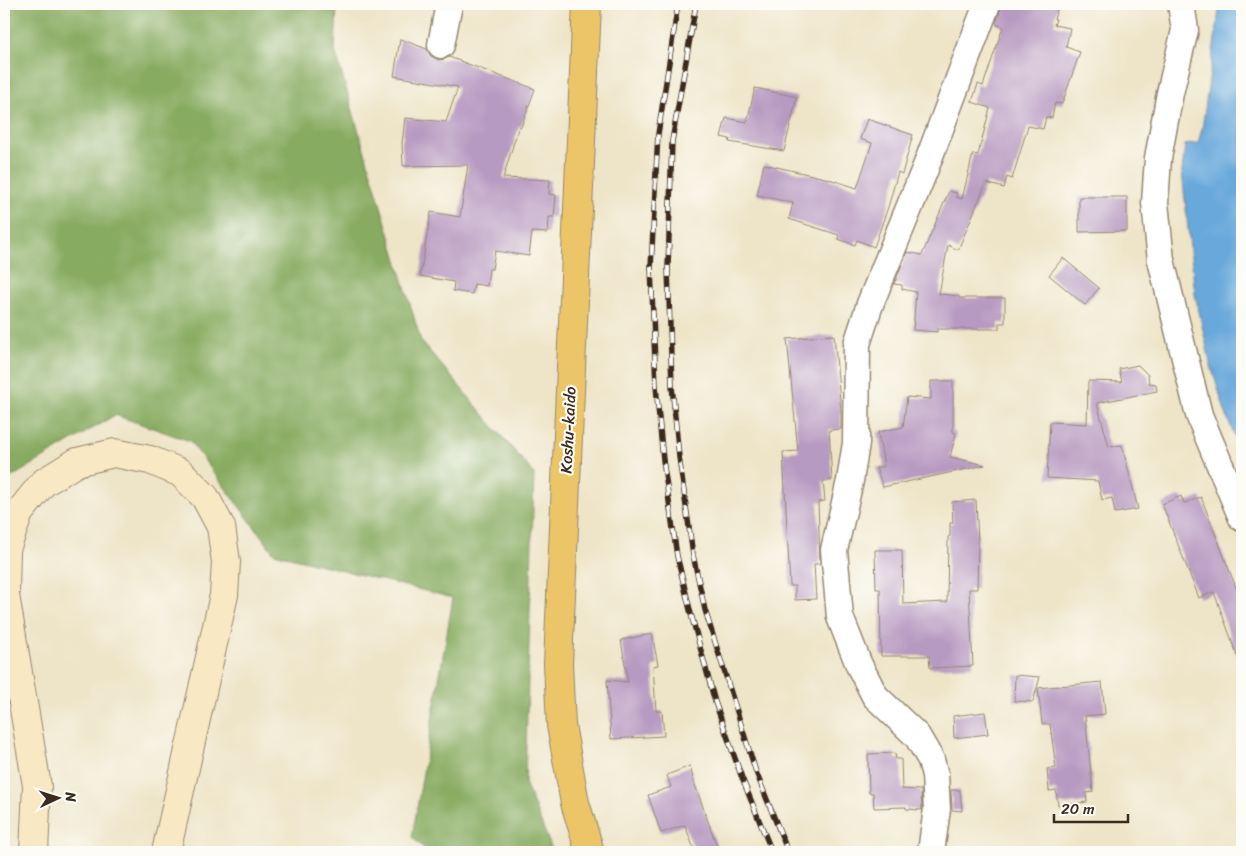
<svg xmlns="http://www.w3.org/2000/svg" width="1246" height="856" viewBox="0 0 1246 856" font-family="Sriracha,sans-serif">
  <rect width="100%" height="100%" fill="#fdfcf7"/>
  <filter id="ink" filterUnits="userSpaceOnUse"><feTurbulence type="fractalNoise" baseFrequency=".02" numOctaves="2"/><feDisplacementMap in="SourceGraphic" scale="10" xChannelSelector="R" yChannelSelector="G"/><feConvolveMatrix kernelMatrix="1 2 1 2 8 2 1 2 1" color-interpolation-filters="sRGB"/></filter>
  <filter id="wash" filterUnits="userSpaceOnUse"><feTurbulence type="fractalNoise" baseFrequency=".0096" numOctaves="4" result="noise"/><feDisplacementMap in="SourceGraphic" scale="20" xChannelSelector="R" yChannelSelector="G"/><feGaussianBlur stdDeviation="1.12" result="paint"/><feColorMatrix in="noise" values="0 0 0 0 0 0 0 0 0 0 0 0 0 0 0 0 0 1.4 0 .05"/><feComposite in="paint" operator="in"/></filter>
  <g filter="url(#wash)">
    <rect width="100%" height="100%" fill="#eee4c7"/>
    <!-- forest -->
    <path fill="#87ab60" stroke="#616a3f" d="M 4,4 L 337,4 L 335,51 L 421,341 L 534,474 L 525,783 L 553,852 L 428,852 L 412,837 L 453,598 L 274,553 L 190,441 L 115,415 L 10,478 L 4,504 Z"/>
    <!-- water -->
    <path fill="#67a8db" stroke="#51697c" d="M 1220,4 L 1242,4 L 1242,456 L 1225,411 L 1211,366 L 1195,294 L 1182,172 L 1185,145 L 1198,143 L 1202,129 Z"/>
    <g id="blocks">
      <!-- building -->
      <path fill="#b79ac1" d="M 1002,4 L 1059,4 L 1054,19 L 1056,19 L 1054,25 L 1070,28 L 1066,47 L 1080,52 L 1062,104 L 1055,103 L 1052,118 L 1046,117 L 1043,129 L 1028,126 L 1012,179 L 1007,177 L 1004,188 L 986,183 L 958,250 L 948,245 L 939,294 L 959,296 L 959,298 L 1005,298 L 1005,323 L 999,323 L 999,329 L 937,329 L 937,332 L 913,330 L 916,292 L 902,289 L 902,285 L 894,284 L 907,252 L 922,255 L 949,191 L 957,193 L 956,197 L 962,199 L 973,154 L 978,155 L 990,108 L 972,102 L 978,84 L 983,86 L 1003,27 L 996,24 Z
        M 400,39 L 427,49 L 431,56 L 438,60 L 445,59 L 449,57 L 535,89 L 521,127 L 519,126 L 503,178 L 550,180 L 549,194 L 556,195 L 554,217 L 549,217 L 548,233 L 532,232 L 529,256 L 495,251 L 492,269 L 489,269 L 487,286 L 474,284 L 472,294 L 453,291 L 454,282 L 420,276 L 431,212 L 460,217 L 468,165 L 403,166 L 402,143 L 405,118 L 446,122 L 458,87 L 394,76 Z
        M 755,88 L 797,97 L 784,151 L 729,142 L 730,139 L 721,137 L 726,118 L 747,122 Z
        M 867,119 L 913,135 L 902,174 L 898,172 L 888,207 L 874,247 L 857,240 L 855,245 L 838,239 L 839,235 L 789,219 L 793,203 L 757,195 L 764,164 L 829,179 L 857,188 L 872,143 L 860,139 Z
        M 1079,197 L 1127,197 L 1127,231 L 1079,232 Z
        M 1063,258 L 1099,288 L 1085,305 L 1049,275 Z
        M 834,335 L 841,411 L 841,429 L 829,430 L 832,480 L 823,481 L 825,501 L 818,502 L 820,564 L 814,564 L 816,599 L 795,600 L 795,586 L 790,586 L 783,452 L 798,451 L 787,339 Z
        M 1138,365 L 1148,375 L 1149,383 L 1156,384 L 1157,391 L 1097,403 L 1109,447 L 1122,445 L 1138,509 L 1115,513 L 1112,498 L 1102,500 L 1098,481 L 1047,478 L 1050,422 L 1087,424 L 1088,381 L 1122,382 L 1119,369 Z
        M 931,381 L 953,381 L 953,432 L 956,433 L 950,457 L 985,465 L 883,487 L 876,468 L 884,466 L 878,432 L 903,427 L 907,397 L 931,399 Z
        M 1181,496 L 1184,503 L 1201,497 L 1242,603 L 1242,663 L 1240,663 L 1214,592 L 1199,598 L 1162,504 Z
        M 976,500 L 978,543 L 977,589 L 969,589 L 973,666 L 930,668 L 929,656 L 881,656 L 880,589 L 876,589 L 875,550 L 902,550 L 903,604 L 947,602 L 948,537 L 950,536 L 950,523 L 953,523 L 952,502 Z
        M 652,634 L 658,665 L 653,666 L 656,711 L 662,711 L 664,736 L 611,739 L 607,680 L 628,682 L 621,640 Z
        M 1015,675 L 1040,677 L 1033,702 L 1014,701 Z
        M 1102,682 L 1105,714 L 1085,716 L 1093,792 L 1086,793 L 1087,802 L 1058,805 L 1056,790 L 1049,791 L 1047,769 L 1056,768 L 1050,724 L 1042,724 L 1038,688 Z
        M 985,712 L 988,734 L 954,738 L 953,716 Z
        M 895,753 L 896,759 L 901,759 L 902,789 L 921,790 L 922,810 L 906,809 L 906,807 L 874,808 L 873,793 L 869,793 L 868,754 Z
        M 690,766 L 694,782 L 719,852 L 695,852 L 685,825 L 661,833 L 648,795 L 671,787 L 667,775 Z
        M 951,790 L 960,790 L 962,811 L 952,810 Z"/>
    </g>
  </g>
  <g filter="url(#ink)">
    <use href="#blocks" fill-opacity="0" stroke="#948772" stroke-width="1"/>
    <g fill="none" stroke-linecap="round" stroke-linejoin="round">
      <!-- street casing -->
      <g stroke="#948772" stroke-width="29">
        <path id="street" d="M 1181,4 L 1185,30 L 1170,93 L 1158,158 L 1155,203 L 1161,260 L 1199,415 L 1242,518
          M 441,45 L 449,4
          M 931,852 L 937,809 L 935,775 L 931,760 L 917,736 L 875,696 L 859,665 L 840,617 L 834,550 L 850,481 L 856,443 L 857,344 L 870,304 L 925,169 L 987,4"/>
      </g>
      <!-- secondary casing -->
      <g stroke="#948772" stroke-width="30">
        <path id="secondary" d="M 34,852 L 37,786 L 5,595 L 6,549 L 19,513 L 43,483 L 77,462 L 114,453 L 150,460 L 181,473 L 205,497 L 221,527 L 226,562 L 224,595 L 166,852"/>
      </g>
      <!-- highway casing -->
      <g stroke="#948772" stroke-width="30">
        <path id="highway" d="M 587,4 L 558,664 L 561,725 L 575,803 L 590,852"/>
      </g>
      <!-- street -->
      <use href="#street" stroke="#fff" stroke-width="26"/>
      <!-- secondary -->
      <use href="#secondary" stroke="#f8e8c3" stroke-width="28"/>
      <!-- highway -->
      <use href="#highway" stroke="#edc569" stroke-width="28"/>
      <!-- rail casing -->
      <g stroke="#3b2a1e" stroke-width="5.5">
        <path id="rail" d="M 678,4 L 658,134 L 651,268 L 656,386 L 663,460 L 677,556 L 691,614 L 715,702 L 742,778 L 772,852
          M 696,4 L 672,141 L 668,268 L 672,386 L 679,457 L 693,555 L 705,610 L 756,772 L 788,852"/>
      </g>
      <!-- rail -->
      <use href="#rail" stroke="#fdfcf7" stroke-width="4" stroke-dasharray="11" stroke-linecap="butt"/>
    </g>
  </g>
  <g text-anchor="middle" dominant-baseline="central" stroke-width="4.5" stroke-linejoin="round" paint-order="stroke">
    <!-- street labels -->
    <g font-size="16" fill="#3b2a1e" stroke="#fdfcf7">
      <text transform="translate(568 430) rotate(-87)">Koshu-kaido</text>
    </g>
  </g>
  <!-- margin -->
  <rect width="1246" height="856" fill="none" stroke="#fdfcf7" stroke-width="20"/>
  <!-- north arrow -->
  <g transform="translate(58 798) rotate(86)" stroke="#fdfcf7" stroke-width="4" paint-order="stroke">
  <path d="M0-4L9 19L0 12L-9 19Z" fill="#3b2a1e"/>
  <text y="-8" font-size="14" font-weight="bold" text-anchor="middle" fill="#3b2a1e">N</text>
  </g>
  <!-- scale -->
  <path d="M1054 814v8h74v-8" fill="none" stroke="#3b2a1e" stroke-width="2.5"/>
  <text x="1061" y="814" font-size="15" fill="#3b2a1e" stroke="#fdfcf7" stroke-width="4" paint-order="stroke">20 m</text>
</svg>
